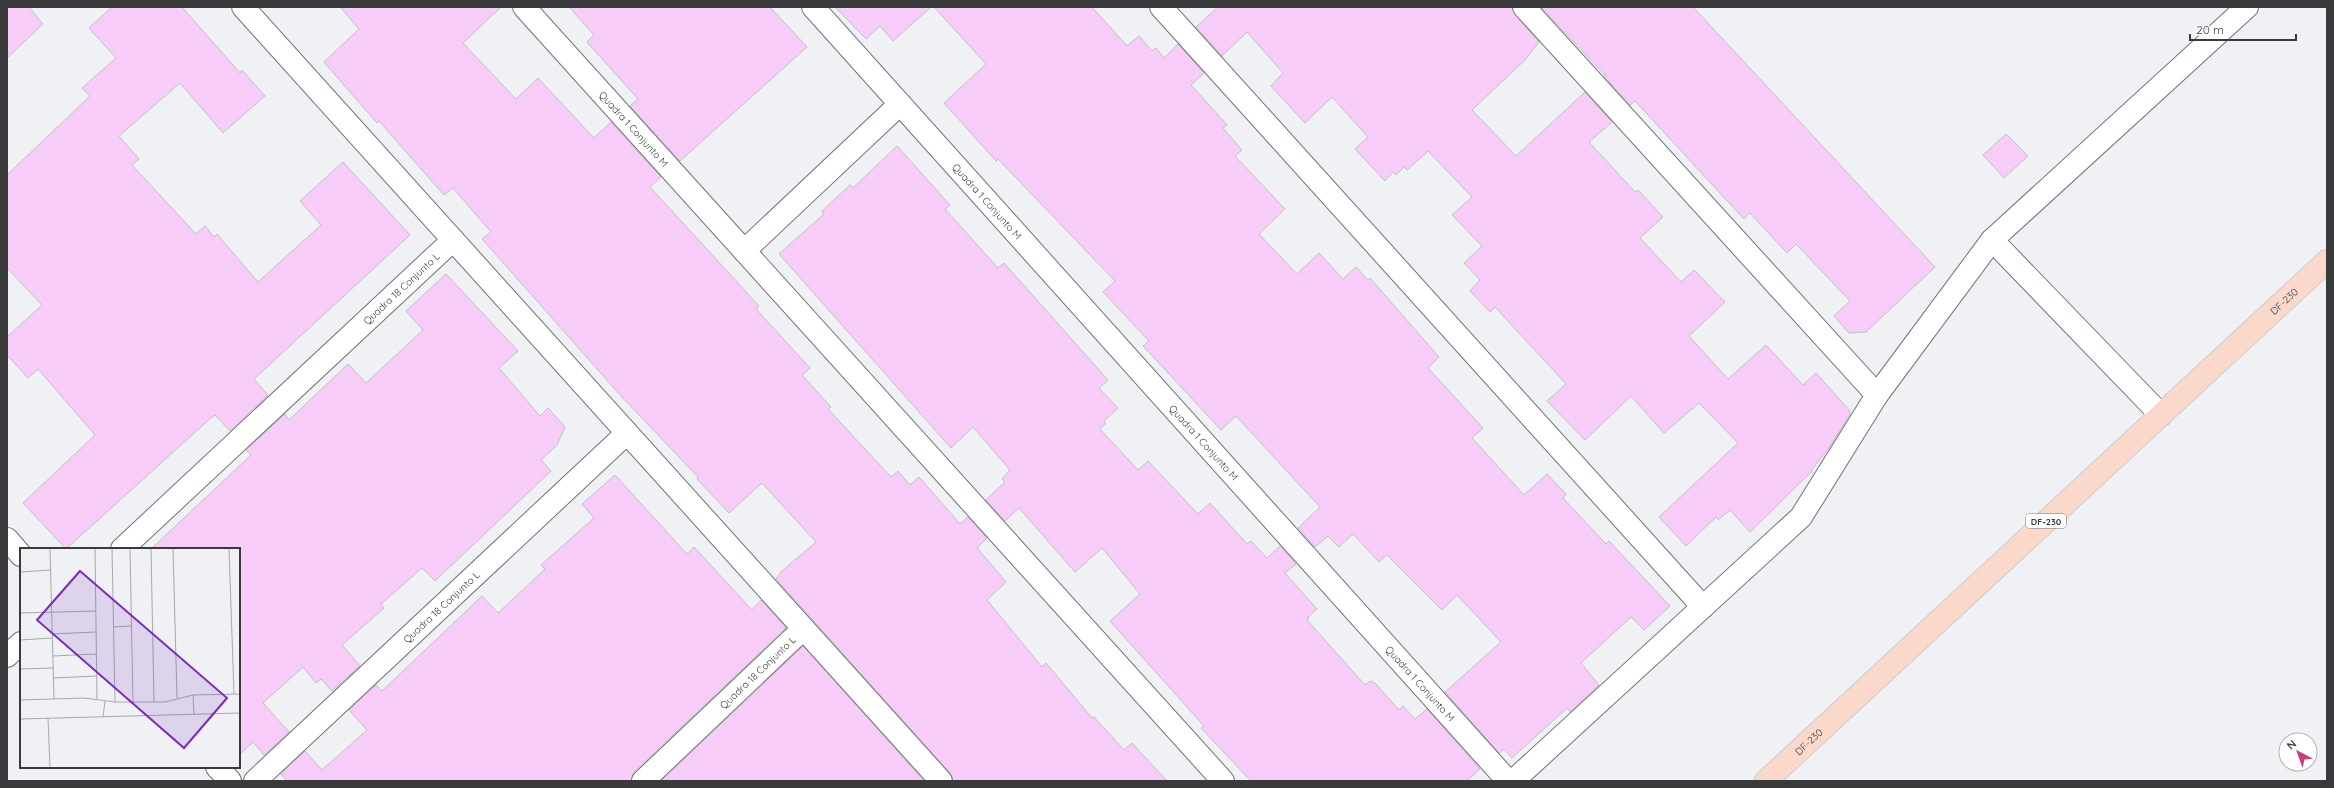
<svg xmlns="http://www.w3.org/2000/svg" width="2334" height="788" viewBox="0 0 2334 788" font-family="Quicksand,sans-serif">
  <rect width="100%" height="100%" fill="#eff1f4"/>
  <!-- building -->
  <path fill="#f7ccf8" stroke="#c2c0c2" d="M 7,7 L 29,7 L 43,24 L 7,58 Z
    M 112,7 L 182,7 L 240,73 L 242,70 L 265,96 L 223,133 L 180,83 L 119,136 L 139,159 L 132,165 L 196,234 L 205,226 L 214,237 L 217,234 L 258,282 L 321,225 L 300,201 L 343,162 L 410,235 L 254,379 L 268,395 L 230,431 L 215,415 L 212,417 L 66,549 L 23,503 L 95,435 L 38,369 L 28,378 L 7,355 L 7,337 L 42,305 L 7,268 L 7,175 L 90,96 L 82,88 L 116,58 L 89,28 Z
    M 340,7 L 501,7 L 463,43 L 516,99 L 538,78 L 594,138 L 611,122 L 661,177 L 650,187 L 759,306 L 756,309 L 810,368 L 802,375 L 831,407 L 828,409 L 891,477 L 898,471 L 910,485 L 919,477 L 960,524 L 968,517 L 987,538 L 977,548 L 1006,582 L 987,600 L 1042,667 L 1046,663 L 1092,718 L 1094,717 L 1124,750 L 1132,743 L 1167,781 L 953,781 L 950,773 L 776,579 L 782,571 L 816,542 L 762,483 L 729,513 L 697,479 L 698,477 L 622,397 L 482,239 L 491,232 L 453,188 L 444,195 L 379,121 L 377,123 L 324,62 L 359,29 Z
    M 569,7 L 770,7 L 807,47 L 680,161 L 630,106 L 638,99 L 587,42 L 594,35 Z
    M 835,7 L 931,7 L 893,41 L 880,26 L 866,39 Z
    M 934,7 L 1092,7 L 1127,46 L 1139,36 L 1152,51 L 1156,48 L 1164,58 L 1178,44 L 1204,73 L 1191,85 L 1227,125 L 1223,128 L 1242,150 L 1235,156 L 1285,209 L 1259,234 L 1297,274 L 1319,253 L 1343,279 L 1356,267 L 1368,280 L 1370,278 L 1439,357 L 1428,368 L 1483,428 L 1472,438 L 1524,495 L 1547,474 L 1566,494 L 1563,498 L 1606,544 L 1609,541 L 1670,606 L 1644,630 L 1631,617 L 1581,663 L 1599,685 L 1570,712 L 1567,708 L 1512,758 L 1504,749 L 1499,753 L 1445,692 L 1501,642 L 1457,595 L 1442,610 L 1387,555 L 1379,562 L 1353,534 L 1339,547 L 1328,536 L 1315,547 L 1298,528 L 1320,507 L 1236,416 L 1221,430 L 1183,389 L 1143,346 L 1149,341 L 1103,292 L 1115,281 L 998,159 L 996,161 L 944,103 L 986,64 Z
    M 1218,7 L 1512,7 L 1515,15 L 1539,42 L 1525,60 L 1472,110 L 1516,156 L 1585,92 L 1612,122 L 1589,142 L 1635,192 L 1638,190 L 1663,217 L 1640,238 L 1681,282 L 1694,270 L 1725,302 L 1689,336 L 1728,379 L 1766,345 L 1803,385 L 1816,373 L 1849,410 L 1850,414 L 1829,448 L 1812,469 L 1813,470 L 1750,532 L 1730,510 L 1718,520 L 1716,517 L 1686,546 L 1659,517 L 1738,443 L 1699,403 L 1664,433 L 1631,396 L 1585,440 L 1547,401 L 1566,384 L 1495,307 L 1490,312 L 1470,291 L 1480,280 L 1464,263 L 1482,246 L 1452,215 L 1472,197 L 1428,151 L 1407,170 L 1404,167 L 1396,175 L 1393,172 L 1385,181 L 1355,149 L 1368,137 L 1332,97 L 1305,123 L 1271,86 L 1283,73 L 1247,32 L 1222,56 L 1196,27 Z
    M 1541,7 L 1693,7 L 1935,267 L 1866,332 L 1849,333 L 1834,316 L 1850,301 L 1796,244 L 1787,253 L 1750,213 L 1744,219 L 1635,101 L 1630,105 L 1604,76 L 1605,75 Z
    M 2006,134 L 2028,156 L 2004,178 L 1983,155 Z
    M 897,146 L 950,205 L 945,209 L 998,268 L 1004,263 L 1108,380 L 1099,388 L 1118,408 L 1104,421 L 1106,423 L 1100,429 L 1138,470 L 1148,461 L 1198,514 L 1210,503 L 1247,544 L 1251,541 L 1267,558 L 1280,546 L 1296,564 L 1285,573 L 1317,609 L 1308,617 L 1309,618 L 1307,620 L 1365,685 L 1370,681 L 1375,683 L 1399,710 L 1403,706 L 1415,719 L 1427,709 L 1480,769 L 1467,781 L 1251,781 L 1201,728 L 1204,726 L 1110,621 L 1140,594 L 1102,548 L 1075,572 L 1019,508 L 1005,521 L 986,500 L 1005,482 L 1002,479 L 1010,470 L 973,427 L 951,448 L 779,254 L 824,214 L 822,211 L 850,185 L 853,188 Z
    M 446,274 L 518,351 L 499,368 L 540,416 L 548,408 L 565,427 L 557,445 L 541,460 L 551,471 L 435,581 L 422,568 L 381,604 L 384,608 L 342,645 L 360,666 L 332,691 L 321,679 L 316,683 L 303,667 L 263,703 L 289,732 L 264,755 L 253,742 L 239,755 L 239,549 L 151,549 L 251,455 L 246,450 L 285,414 L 289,420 L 348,364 L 366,383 L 423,330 L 406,311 Z
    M 615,475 L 687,554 L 694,547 L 752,610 L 761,600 L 786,628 L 634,772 L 631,781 L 287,781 L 281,774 L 305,751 L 322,770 L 367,730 L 349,710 L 376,685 L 382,691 L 482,596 L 498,613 L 545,569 L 541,565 L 594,518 L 582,504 Z
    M 803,646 L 924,781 L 661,781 Z"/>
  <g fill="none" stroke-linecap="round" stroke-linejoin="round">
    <!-- street casing -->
    <g stroke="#707275" stroke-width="24">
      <g id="street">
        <path d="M 243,7 L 941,781"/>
        <path id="s1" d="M 524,7 L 1223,781"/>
        <path id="s2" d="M 813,7 L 1508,781"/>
        <path d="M 1161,7 L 1703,607"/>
        <path d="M 1524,7 L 1877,395"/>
        <path d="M 1992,240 L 2161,415"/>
        <path d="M 744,251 L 900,104"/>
        <path d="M 7,539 L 21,555"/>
        <path id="s3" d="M 122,549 L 453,240"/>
        <path d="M 7,656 L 21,643"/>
        <path d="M 217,767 L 230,781"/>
        <path id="s4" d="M 255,781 L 627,433"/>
        <path id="s5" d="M 643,781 L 803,629"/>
        <path d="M 1513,781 L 1801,517 L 1877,395 L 1992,240 L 2247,7"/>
      </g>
    </g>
    <!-- primary casing -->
    <g stroke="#ccc" stroke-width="24">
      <g id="primary">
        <path id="s6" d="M 1766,781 L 2327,261"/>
      </g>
    </g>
    <!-- street -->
    <use href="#street" stroke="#fff" stroke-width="22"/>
    <!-- primary -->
    <use href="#primary" stroke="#fad9cb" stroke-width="22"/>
  </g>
  <g text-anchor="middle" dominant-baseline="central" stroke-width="3" stroke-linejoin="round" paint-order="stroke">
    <!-- shield labels -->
    <rect fill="#fff" stroke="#747576" stroke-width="1" x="2026" y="514" width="40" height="14" rx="3"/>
    <g font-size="9" font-weight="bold" fill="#393a3b">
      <text x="2046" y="521">DF-230</text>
    </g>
    <!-- street labels -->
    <g font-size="10" fill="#393a3b" stroke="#fff">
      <text stroke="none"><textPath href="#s1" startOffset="164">Quadra 1 Conjunto M</textPath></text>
      <text stroke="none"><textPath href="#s2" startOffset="261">Quadra 1 Conjunto M</textPath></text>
      <text stroke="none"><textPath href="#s3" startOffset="382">Quadra 18 Conjunto L</textPath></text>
      <text stroke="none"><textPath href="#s6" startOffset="706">DF-230</textPath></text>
      <text stroke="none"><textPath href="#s2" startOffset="585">Quadra 1 Conjunto M</textPath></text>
      <text stroke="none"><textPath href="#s4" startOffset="255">Quadra 18 Conjunto L</textPath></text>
      <text stroke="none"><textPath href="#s5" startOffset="158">Quadra 18 Conjunto L</textPath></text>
      <text stroke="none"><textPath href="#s2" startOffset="909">Quadra 1 Conjunto M</textPath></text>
      <text stroke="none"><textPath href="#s6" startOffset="58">DF-230</textPath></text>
    </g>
  </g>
  <!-- overview -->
  <g transform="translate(20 548)">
    <rect width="220" height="220" fill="#eff1f4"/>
    <path fill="none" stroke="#a6a8aa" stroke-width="1" d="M 30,1 L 34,151M 75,1 L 77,152M 92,1 L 95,154M 110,1 L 113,155M 131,1 L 134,154M 153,1 L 157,150M 209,1 L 214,146M 0,24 L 30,22M 0,65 L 76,63M 93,79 L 111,78M 32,86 L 76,84M 0,92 L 32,90M 33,108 L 76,106M 0,121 L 33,120M 33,130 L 77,128M 173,147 L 174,167M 0,152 L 64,150 L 95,154 L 145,154 L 173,147 L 220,146M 83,169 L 85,153M 28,170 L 30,219M 0,171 L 220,165"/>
    <path fill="#7b2cbf" fill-opacity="0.15" stroke="#7b2cbf" stroke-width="2" d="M 60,23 L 207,150 L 164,200 L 17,72 Z"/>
    <rect width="220" height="220" fill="none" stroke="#393a3b" stroke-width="2"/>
  </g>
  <!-- border -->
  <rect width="2334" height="788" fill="none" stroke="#393a3b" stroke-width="16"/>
  <!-- north arrow -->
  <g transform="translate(2298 752) rotate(319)"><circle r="19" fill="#ffffff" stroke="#b0b0b1"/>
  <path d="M0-3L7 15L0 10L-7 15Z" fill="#c73f7c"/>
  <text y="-6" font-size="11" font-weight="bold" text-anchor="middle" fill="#393a3b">N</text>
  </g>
  <!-- scale -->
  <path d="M2190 34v6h106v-6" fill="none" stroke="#393a3b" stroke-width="2"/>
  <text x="2196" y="34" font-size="12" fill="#393a3b" stroke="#ffffff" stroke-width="3" paint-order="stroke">20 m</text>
</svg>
